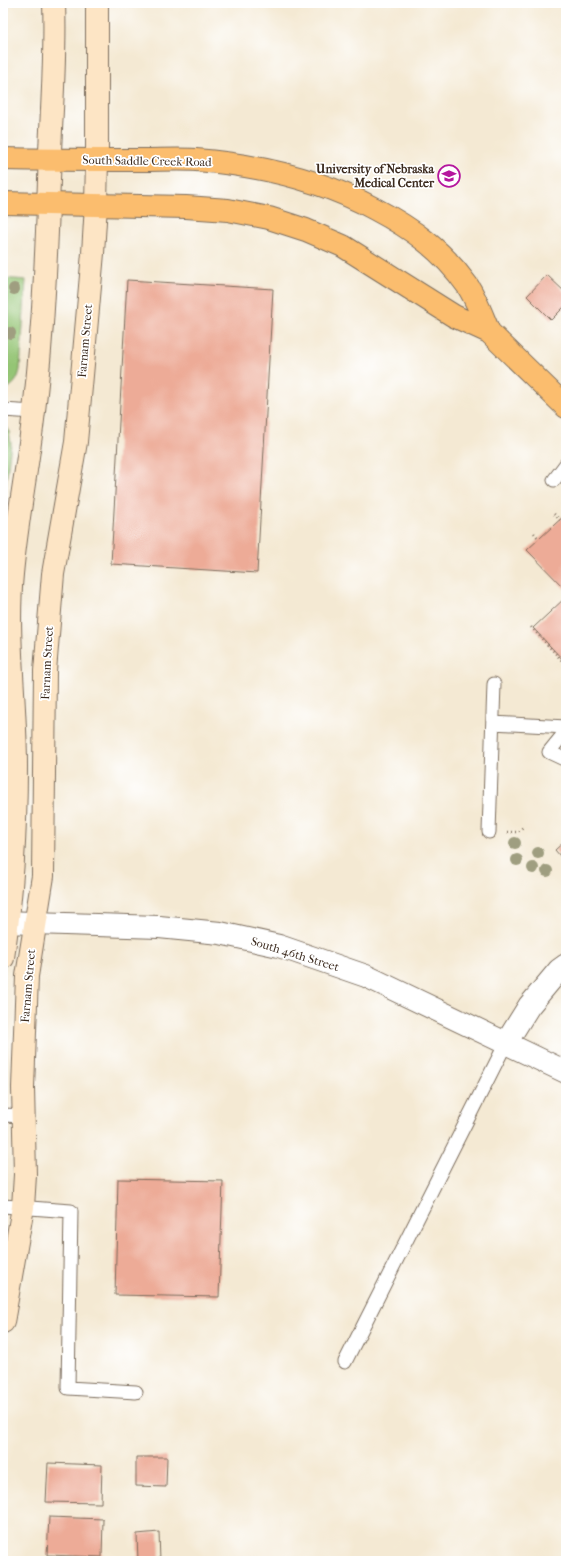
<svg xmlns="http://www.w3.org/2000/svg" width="569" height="1564" viewBox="0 0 569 1564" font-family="'IM FELL French Canon',serif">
  <rect width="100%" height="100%" fill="#fff"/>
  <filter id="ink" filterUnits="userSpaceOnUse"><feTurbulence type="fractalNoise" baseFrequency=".025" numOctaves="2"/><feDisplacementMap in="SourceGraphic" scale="8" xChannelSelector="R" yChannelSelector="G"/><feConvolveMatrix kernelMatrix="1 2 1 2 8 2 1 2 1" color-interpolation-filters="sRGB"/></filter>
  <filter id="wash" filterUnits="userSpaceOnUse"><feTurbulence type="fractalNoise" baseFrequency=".012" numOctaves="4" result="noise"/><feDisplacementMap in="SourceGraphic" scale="16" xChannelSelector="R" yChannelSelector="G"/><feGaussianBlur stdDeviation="0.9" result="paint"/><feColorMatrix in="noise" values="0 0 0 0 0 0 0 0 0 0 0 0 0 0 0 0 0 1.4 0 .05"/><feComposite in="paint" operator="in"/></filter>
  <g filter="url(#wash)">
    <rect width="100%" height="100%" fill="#f4e9d3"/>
    <!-- green -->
    <path fill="#94c575" stroke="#68784a" d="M 3,278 L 26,280 L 20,370 C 18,380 13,387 3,390 Z
      M 3,423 L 9,432 L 11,444 L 3,504 Z"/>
    <g id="blocks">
      <!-- building -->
      <path fill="#edab97" d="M 547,275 L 566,293 L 566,305 L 551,320 L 527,296 Z
        M 127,280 L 273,289 L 257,573 L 111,564 Z
        M 566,514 L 566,590 L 527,550 Z
        M 566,597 L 566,663 L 533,628 Z
        M 566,840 L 566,863 L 555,850 Z
        M 118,1179 L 223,1181 L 219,1297 L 115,1295 Z
        M 136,1457 L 167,1457 L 166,1487 L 136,1486 Z
        M 48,1463 L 102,1465 L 101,1503 L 46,1502 Z
        M 49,1517 L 103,1519 L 102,1557 L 47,1555 Z
        M 159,1532 L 160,1561 L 138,1561 L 137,1534 Z"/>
    </g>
  </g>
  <g filter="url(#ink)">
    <use href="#blocks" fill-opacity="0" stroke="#7c6d5d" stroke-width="1"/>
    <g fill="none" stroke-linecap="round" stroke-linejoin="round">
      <!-- service casing -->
      <g stroke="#7c6d5d" stroke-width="15">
        <path id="service" d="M 3,410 L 34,412
          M 554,480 L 566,464
          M 493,723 L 566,727
          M 566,731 L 549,752 L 566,760
          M 489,832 L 494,684
          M 3,1115 L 24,1116
          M 3,1206 L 71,1211 L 68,1388 L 136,1392
          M 345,1362 L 506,1043"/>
      </g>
      <!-- minor casing -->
      <g stroke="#7c6d5d" stroke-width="24">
        <path id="minor" d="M 3,922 L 159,927 L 220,933 L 279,946 L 366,976 L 566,1072
          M 506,1043 L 529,1006 L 559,970 L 566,965"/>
      </g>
      <!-- secondary casing -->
      <g stroke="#7c6d5d" stroke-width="24">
        <path id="secondary" d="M 3,958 C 12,894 16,830 16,766 C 16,703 6,637 12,574 C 17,519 28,466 34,411 C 44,325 47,239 50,152 C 52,103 56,52 54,3
          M 3,1322 L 23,1207 L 25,1175 L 23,1088 L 27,976 L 43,876 L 45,671 L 53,574 L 76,442 L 93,253 L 96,205 L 97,159 L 97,3"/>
      </g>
      <!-- primary casing -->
      <g stroke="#7c6d5d" stroke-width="24">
        <path id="primary" d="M 3,159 C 49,160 96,160 142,160 C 160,160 178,159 196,160 C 259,165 320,179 375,209 C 413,229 442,250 467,285 C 476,298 483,318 489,332
          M 3,203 L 186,207 L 228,210 L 269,218 L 306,230 L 343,246 L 454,316 L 489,332 L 566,407"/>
      </g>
      <!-- path -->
      <path stroke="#7c6d5d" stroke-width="2.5" stroke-dasharray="1 3" stroke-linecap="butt" d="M 554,514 L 560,520
        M 534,533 L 539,539
        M 531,627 L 566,665
        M 507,832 L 518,832 L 524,826"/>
      <!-- service -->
      <use href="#service" stroke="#fff" stroke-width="13"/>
      <!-- minor -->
      <use href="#minor" stroke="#fff" stroke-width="22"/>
      <!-- secondary -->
      <use href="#secondary" stroke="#fde5c5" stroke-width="22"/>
      <!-- primary -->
      <use href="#primary" stroke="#fbbd6e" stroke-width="22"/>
    </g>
    <!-- trees -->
    <g fill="#9f9e80">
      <circle cx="14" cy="289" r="6"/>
      <circle cx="10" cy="333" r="6"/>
      <circle cx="515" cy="843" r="6"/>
      <circle cx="538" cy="853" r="6"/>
      <circle cx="517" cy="860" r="6"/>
      <circle cx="533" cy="868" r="6"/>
      <circle cx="547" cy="871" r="6"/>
    </g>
  </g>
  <!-- icons -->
  <defs>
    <g id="university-ring" transform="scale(1.15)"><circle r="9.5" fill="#fff" stroke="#b5179e" stroke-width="1.5"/><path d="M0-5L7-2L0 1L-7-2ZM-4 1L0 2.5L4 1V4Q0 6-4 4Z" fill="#b5179e"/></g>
  </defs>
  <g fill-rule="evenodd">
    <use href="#university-ring" x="449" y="176"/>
  </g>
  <g text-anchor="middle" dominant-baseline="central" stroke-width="3.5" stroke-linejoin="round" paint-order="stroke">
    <!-- street labels -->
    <g font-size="12" fill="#3b2a1e" stroke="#fff">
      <text transform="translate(147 161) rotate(1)">South Saddle Creek Road</text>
      <text transform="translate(85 341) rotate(-85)">Farnam Street</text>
      <text transform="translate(47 663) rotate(-87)">Farnam Street</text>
      <text transform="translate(295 954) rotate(17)">South 46th Street</text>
      <text transform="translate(28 986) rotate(-85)">Farnam Street</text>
    </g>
    <!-- poi labels -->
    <g font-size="12" font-weight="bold" fill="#3b2a1e" stroke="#fff" text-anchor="end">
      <text x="434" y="169">University of Nebraska<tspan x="434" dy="14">Medical Center</tspan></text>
    </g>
  </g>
  <!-- margin -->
  <rect width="569" height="1564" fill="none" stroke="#fff" stroke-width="16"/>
</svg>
